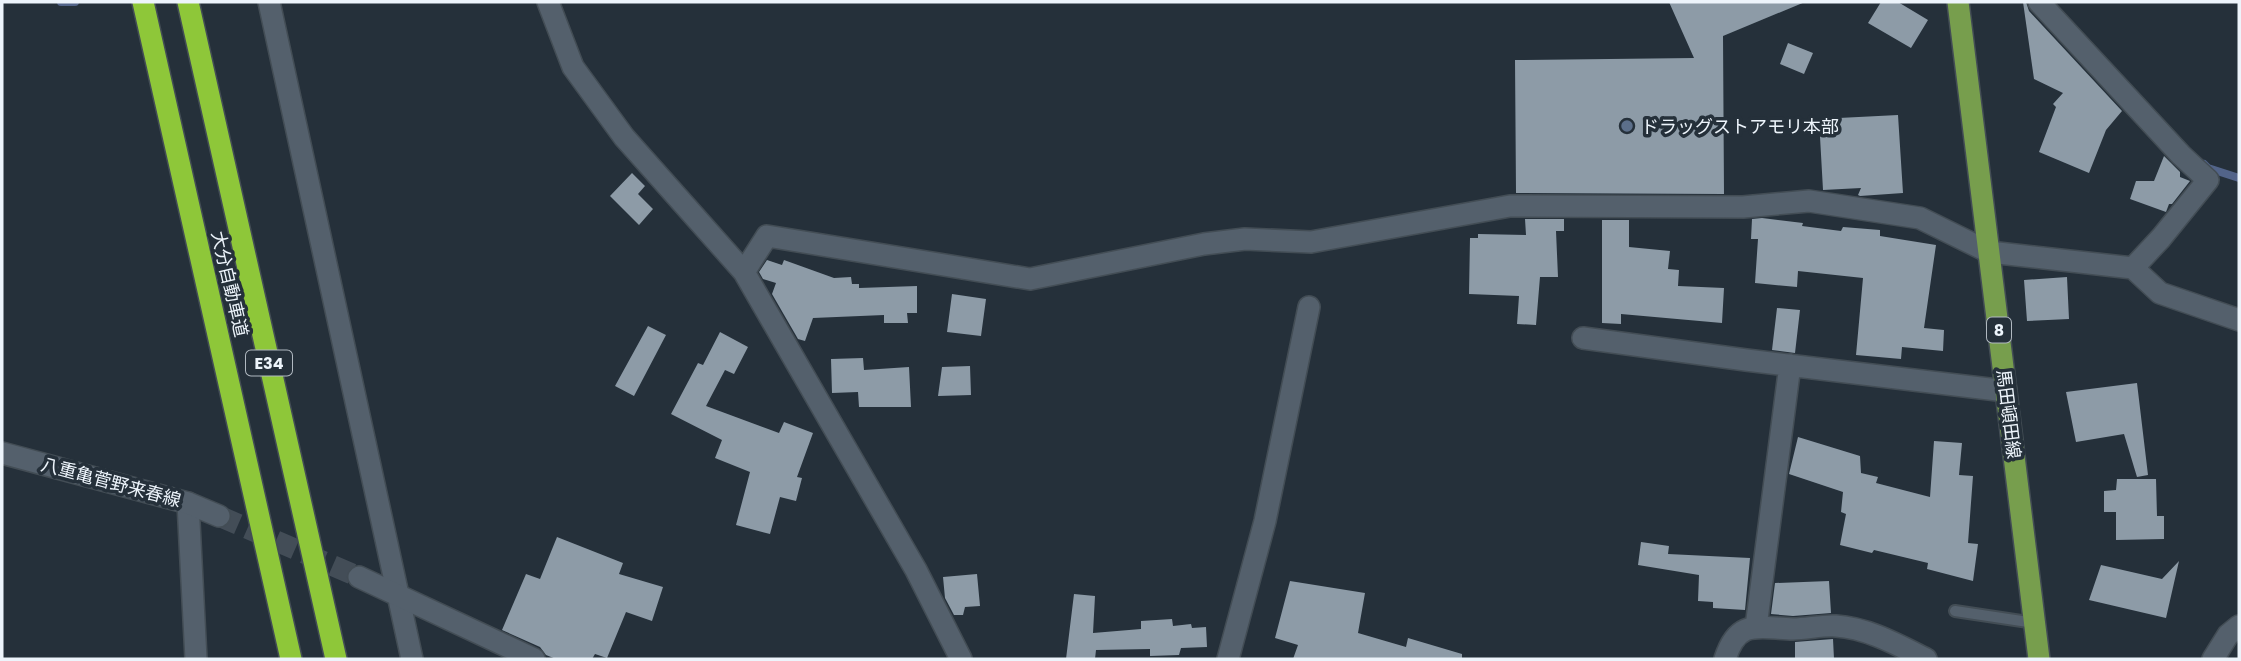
<svg xmlns="http://www.w3.org/2000/svg" width="2241" height="661" viewBox="0 0 2241 661" font-family="Poppins,'Noto Sans JP',sans-serif">
  <rect width="100%" height="100%" fill="#25303a"/>
  <g fill="none" stroke-linecap="round" stroke-linejoin="round">
    <!-- stream -->
    <path stroke="#526489" stroke-width="8" d="M 61,2 L 75,2
      M 2204,164 L 2208,168 L 2239,178"/>
  </g>
  <!-- building -->
  <path fill="#8d9ba7" d="M 1669,2 L 1805,2 L 1723,36 L 1724,194 L 1516,193 L 1515,60 L 1694,58 Z
    M 1881,2 L 1898,2 L 1928,20 L 1911,48 L 1868,23 Z
    M 2023,2 L 2026,2 L 2029,11 L 2122,111 L 2106,130 L 2089,173 L 2039,152 L 2056,107 L 2053,104 L 2063,93 L 2034,79 Z
    M 1788,43 L 1813,53 L 1804,74 L 1780,64 Z
    M 1898,115 L 1903,193 L 1860,196 L 1858,195 L 1861,188 L 1823,190 L 1819,119 Z
    M 2164,156 L 2180,172 L 2180,177 L 2190,181 L 2172,204 L 2169,204 L 2166,212 L 2130,199 L 2136,181 L 2154,181 Z
    M 632,173 L 645,186 L 638,194 L 653,209 L 639,225 L 610,196 Z
    M 1762,218 L 1803,223 L 1802,226 L 1841,231 L 1843,227 L 1880,230 L 1880,236 L 1936,245 L 1924,328 L 1944,330 L 1943,351 L 1902,347 L 1901,359 L 1856,355 L 1863,278 L 1798,271 L 1797,287 L 1755,283 L 1758,239 L 1751,239 L 1752,219 Z
    M 1525,219 L 1564,219 L 1564,231 L 1556,231 L 1558,277 L 1540,277 L 1536,325 L 1517,324 L 1519,296 L 1469,294 L 1470,238 L 1478,238 L 1478,234 L 1526,235 Z
    M 1602,220 L 1629,220 L 1629,247 L 1670,251 L 1668,269 L 1679,270 L 1678,286 L 1724,288 L 1722,323 L 1621,314 L 1621,324 L 1602,323 Z
    M 767,260 L 782,265 L 784,260 L 834,278 L 851,277 L 852,284 L 859,284 L 859,288 L 917,286 L 917,313 L 907,313 L 908,323 L 884,323 L 884,315 L 813,318 L 805,341 L 798,339 L 772,294 L 776,283 L 763,279 L 759,272 Z
    M 2067,277 L 2069,319 L 2027,321 L 2024,280 Z
    M 952,294 L 986,299 L 981,336 L 947,332 Z
    M 1777,308 L 1800,310 L 1795,353 L 1772,350 Z
    M 648,326 L 666,335 L 634,396 L 615,386 Z
    M 720,332 L 748,347 L 734,374 L 725,370 L 706,406 L 779,433 L 784,422 L 813,433 L 797,477 L 802,478 L 796,501 L 780,497 L 770,534 L 736,525 L 750,472 L 715,458 L 722,440 L 671,414 L 698,363 L 703,365 Z
    M 863,358 L 864,370 L 909,367 L 911,407 L 859,407 L 858,392 L 832,393 L 831,359 Z
    M 970,366 L 971,395 L 938,396 L 942,367 Z
    M 2137,383 L 2148,475 L 2137,477 L 2124,434 L 2076,442 L 2066,392 Z
    M 1798,437 L 1860,456 L 1861,473 L 1878,477 L 1876,483 L 1930,497 L 1934,441 L 1962,443 L 1959,475 L 1973,476 L 1968,543 L 1978,544 L 1973,581 L 1927,569 L 1928,563 L 1874,550 L 1872,553 L 1840,545 L 1846,514 L 1841,512 L 1843,492 L 1789,474 Z
    M 2117,479 L 2156,479 L 2157,516 L 2164,516 L 2164,539 L 2116,540 L 2116,512 L 2104,512 L 2104,491 L 2116,490 Z
    M 557,537 L 623,563 L 619,574 L 663,587 L 652,621 L 626,612 L 607,658 L 595,654 L 592,659 L 556,659 L 546,655 L 540,647 L 502,630 L 526,574 L 540,579 Z
    M 1641,542 L 1669,546 L 1668,554 L 1750,558 L 1745,610 L 1713,608 L 1713,602 L 1698,601 L 1699,575 L 1638,565 Z
    M 2179,561 L 2166,618 L 2089,600 L 2101,565 L 2162,579 Z
    M 977,574 L 980,606 L 965,607 L 963,615 L 954,615 L 945,598 L 943,577 Z
    M 1290,581 L 1365,593 L 1358,633 L 1406,647 L 1408,638 L 1462,654 L 1462,659 L 1293,659 L 1298,645 L 1275,638 Z
    M 1829,581 L 1831,613 L 1793,616 L 1771,614 L 1775,583 Z
    M 1074,594 L 1095,596 L 1093,633 L 1141,629 L 1141,621 L 1172,619 L 1173,626 L 1191,624 L 1192,628 L 1206,627 L 1207,647 L 1181,648 L 1179,655 L 1150,656 L 1150,649 L 1096,650 L 1095,659 L 1066,659 Z
    M 1833,639 L 1834,659 L 1795,659 L 1795,642 Z"/>
  <g fill="none" stroke-linecap="round" stroke-linejoin="round">
    <!-- secondary-tunnel -->
    <path stroke="#434d57" stroke-width="21" stroke-dasharray="21 10" stroke-linecap="butt" d="M 219,516 L 359,577"/>
    <!-- lane casing -->
    <g stroke="#434d55" stroke-width="14">
      <path id="lane" d="M 1955,611 L 2035,623"/>
    </g>
    <!-- street casing -->
    <g stroke="#434d55" stroke-width="24">
      <path id="street" d="M 269,2 L 412,659
        M 548,2 L 573,67 L 624,137 L 744,272 L 916,570 L 961,659
        M 2039,2 L 2181,155 L 2208,180 L 2161,238 L 2133,268
        M 744,272 L 767,236 L 1030,279 L 1204,244 L 1245,239 L 1311,242 L 1510,206 L 1743,207 L 1809,201 L 1920,218 L 1989,252 L 2133,268 L 2160,293 L 2239,320
        M 1583,338 L 1746,360 L 2006,391
        M 188,503 L 196,659
        M 1756,627 L 1790,365
        M 1228,659 L 1265,521 L 1309,307
        M 1725,659 C 1738,618 1758,628 1793,629 C 1807,629 1822,625 1836,626 C 1868,628 1898,645 1926,659
        M 2213,659 L 2228,635 L 2239,626"/>
    </g>
    <!-- secondary casing -->
    <g stroke="#434d55" stroke-width="24">
      <path id="secondary" d="M 2,453 L 188,503 L 219,516
        M 359,577 L 534,659"/>
    </g>
    <!-- primary casing -->
    <g stroke="#434d55" stroke-width="24">
      <path id="primary" d="M 1958,2 L 2039,659"/>
    </g>
    <!-- highway casing -->
    <g stroke="#434d55" stroke-width="24">
      <path id="highway" d="M 143,2 L 291,659
        M 188,2 L 336,659"/>
    </g>
    <!-- lane -->
    <use href="#lane" stroke="#54606c" stroke-width="10"/>
    <!-- street -->
    <use href="#street" stroke="#54606c" stroke-width="21"/>
    <!-- secondary -->
    <use href="#secondary" stroke="#54606c" stroke-width="21"/>
    <!-- primary -->
    <use href="#primary" stroke="#779e4d" stroke-width="21"/>
    <!-- highway -->
    <use href="#highway" stroke="#8ec739" stroke-width="21"/>
  </g>
  <!-- markers -->
  <circle fill="#5c6f8a" stroke="#25303a" stroke-width="2.5" cx="1627" cy="126" r="7"/>
  <g text-anchor="middle" dominant-baseline="central" stroke-width="7" stroke-linejoin="round" paint-order="stroke">
    <!-- shield labels -->
    <g fill="#25303a" stroke="#b1b9c1" stroke-width="2">
      <rect x="1987" y="317.5" width="24" height="25" rx="5"/>
      <rect x="246" y="350.5" width="46" height="25" rx="5"/>
    </g>
    <g font-size="16" font-weight="bold" fill="#edf4fb">
      <text x="1999" y="330">8</text>
      <text x="269" y="363">E34</text>
    </g>
    <!-- poi labels -->
    <g font-size="18" fill="#edf4fb" stroke="#25303a" text-anchor="start">
      <text x="1641" y="126">ドラッグストアモリ本部</text>
    </g>
    <!-- street labels -->
    <g font-size="18" fill="#edf4fb" stroke="#25303a">
      <text transform="translate(230 284) rotate(77)">大分自動車道</text>
      <text transform="translate(2009 414) rotate(83)">馬田頓田線</text>
      <text transform="translate(111 482) rotate(15)">八重亀菅野来春線</text>
    </g>
  </g>
  <!-- border -->
  <rect width="2241" height="661" fill="none" stroke="#edf4fb" stroke-width="7"/>
</svg>
